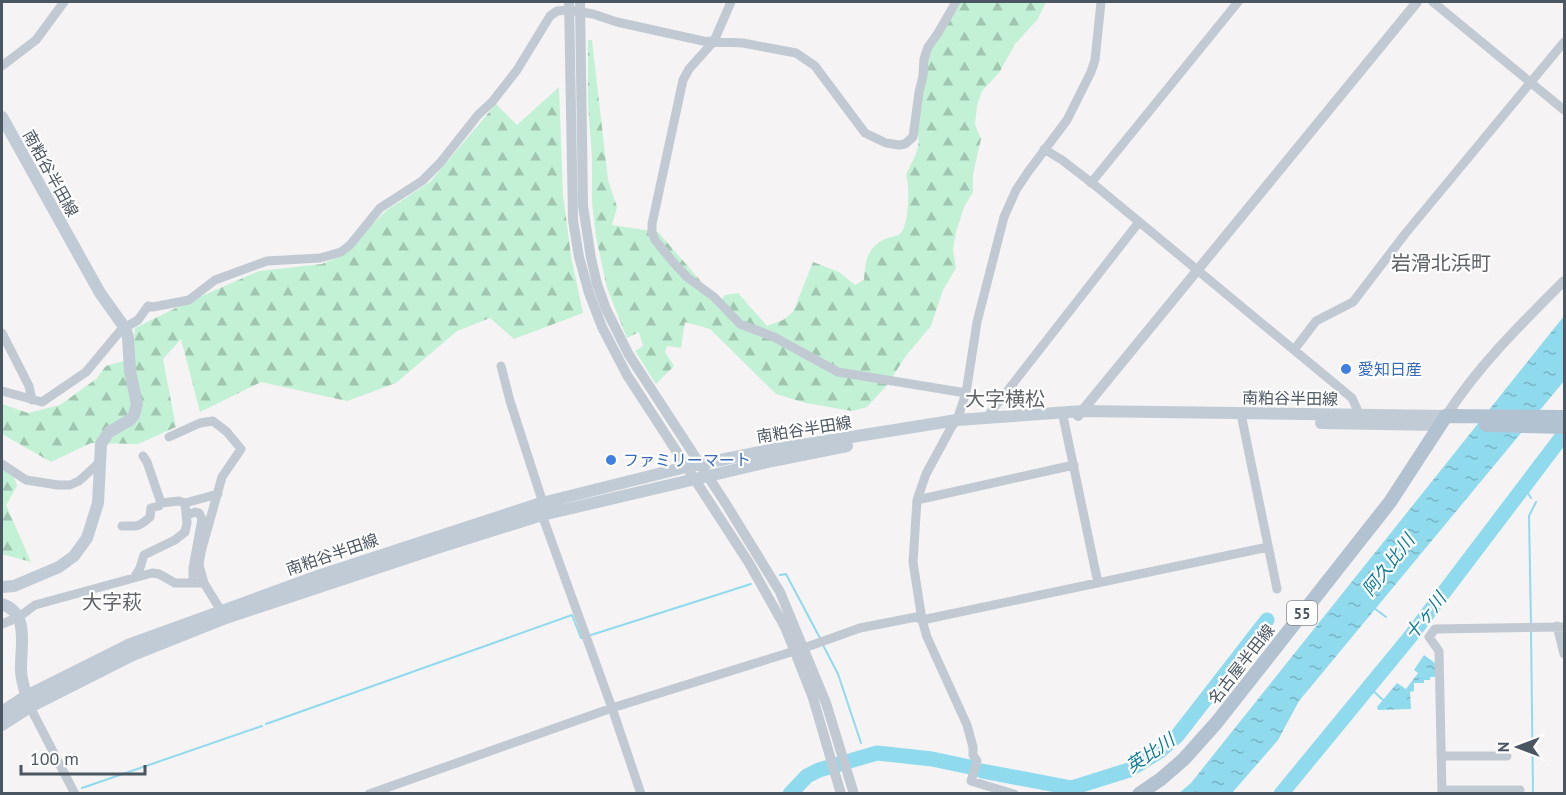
<svg xmlns="http://www.w3.org/2000/svg" width="1566" height="795" viewBox="0 0 1566 795" font-family="'PT Sans','Noto Sans JP',sans-serif">
  <defs>
    <pattern id="forest-firs" width="22" height="20" patternUnits="userSpaceOnUse" patternTransform="scale(1.5)"><rect width="22" height="20" fill="#c3f1d5"/><path d="M5 1l3.5 6h-7zM16 11l3.5 6h-7z" fill="#a0c6b0"/></pattern>
    <pattern id="water-ripples" width="26" height="14" patternUnits="userSpaceOnUse" patternTransform="scale(1.5)"><rect width="26" height="14" fill="#90daee"/><path d="M2 4q2-2 4 0t4 0M15 11q2-2 4 0t4 0" fill="none" stroke="#78b4c4"/></pattern>
  </defs>
  <rect width="100%" height="100%" fill="#f5f3f3"/>
  <!-- forest -->
  <path fill="url(#forest-firs)" d="M 961,2 L 1046,2 L 1037,20 L 1015,44 L 999,73 L 982,91 L 977,106 L 975,124 L 981,139 L 973,174 L 973,192 L 964,207 L 956,232 L 953,249 L 956,268 L 943,290 L 931,326 L 905,357 L 888,384 L 867,407 L 852,411 L 806,403 L 776,394 L 710,329 L 685,322 L 681,348 L 667,346 L 665,352 L 674,366 L 656,384 L 635,351 L 643,346 L 639,332 L 627,338 L 607,288 L 596,237 L 592,203 L 592,157 L 588,105 L 588,40 L 592,40 L 608,180 L 617,207 L 612,225 L 658,232 L 719,302 L 725,295 L 738,293 L 767,326 L 783,320 L 793,312 L 813,262 L 839,272 L 855,285 L 864,280 C 865,263 867,248 883,240 C 888,237 895,237 900,234 C 909,226 910,187 906,175 C 911,162 923,147 917,132 L 927,59 L 932,47 Z
    M 559,87 L 563,194 L 571,256 L 583,313 L 514,339 L 490,318 L 457,331 L 396,383 L 347,401 L 261,382 L 200,412 L 181,339 L 163,359 L 176,427 L 138,444 L 91,443 L 51,462 L 2,434 L 2,404 L 28,413 L 60,405 L 96,379 L 106,366 L 133,358 L 135,328 L 188,302 L 259,271 L 322,264 L 340,256 L 387,210 L 430,182 L 496,104 L 517,125 Z
    M 2,467 L 13,474 L 17,486 L 6,505 L 31,562 L 2,554 Z"/>
  <!-- water -->
  <path fill="url(#water-ripples)" d="M 1564,316 L 1564,381 L 1299,701 L 1278,740 L 1232,793 L 1178,794 L 1191,783 Z
    M 1424,655 L 1435,663 L 1435,677 L 1430,677 L 1430,680 L 1424,680 L 1424,683 L 1414,683 L 1414,691 L 1410,692 L 1411,709 L 1378,710 L 1377,707 L 1397,683 L 1406,689 L 1418,673 L 1414,670 Z"/>
  <g fill="none" stroke-linecap="round" stroke-linejoin="round">
    <!-- stream -->
    <path stroke="#90daee" stroke-width="2" d="M 1524,487 L 1531,498
      M 780,575 L 786,574 L 821,640
      M 1374,608 L 1386,617
      M 1531,624 L 1529,516 L 1536,502
      M 1531,631 L 1533,794
      M 591,635 L 751,584
      M 823,645 L 838,674 L 861,743
      M 1369,687 L 1384,701
      M 266,724 L 572,615 L 581,638
      M 82,788 L 262,726"/>
    <!-- river -->
    <path stroke="#90daee" stroke-width="15" d="M 982,771 L 1072,788 L 1129,770 L 1160,751 L 1177,736 L 1267,620
      M 790,794 L 807,776 L 819,770 L 877,753 L 932,759 L 970,767
      M 1281,794 L 1410,637 L 1564,434"/>
    <!-- minor -->
    <path stroke="#c1cad2" stroke-width="9" d="M 731,2 L 714,41 L 689,69 L 683,80 L 652,224 L 652,232 L 655,240 L 673,262 L 687,277 L 714,297 L 740,324 L 774,337 L 838,372 L 966,393
      M 1433,2 L 1564,110
      M 2,66 L 36,40 L 64,2
      M 1044,149 L 1062,160 L 1097,187 L 1352,398 L 1362,420
      M 1091,183 L 1238,2
      M 2,333 L 29,386 L 32,400
      M 1294,350 L 1316,321 L 1353,302 L 1405,234 L 1564,42
      M 501,366 L 510,401 L 543,503
      M 2,391 L 42,402 L 86,372 L 121,330 L 138,320 L 148,306 L 153,307 L 189,300 L 215,280 L 267,261 L 320,258 L 341,252 L 350,245 L 380,208 L 422,181 L 440,163 L 478,115 L 492,102 L 517,70 L 550,16 L 557,11 L 569,10 L 593,14 L 617,22 L 703,41 L 743,43 L 796,53 L 815,66 L 865,133 L 886,143 L 899,145 L 905,144 L 913,137 L 919,92 L 923,76 L 924,59 L 928,47 L 938,33 L 956,2
      M 1063,416 L 1098,583
      M 987,417 L 1139,222
      M 1242,419 L 1277,589
      M 169,437 L 200,423 L 213,421 L 227,432 L 241,449 L 222,477 L 201,552 L 199,565 L 204,583
      M 2,464 L 26,480 L 58,485 L 70,485 L 79,481 L 100,462
      M 917,500 L 1074,465
      M 185,503 L 218,494
      M 542,515 L 612,708 L 641,794
      M 186,516 L 195,512 L 199,513 L 202,519 L 193,568 L 193,583
      M 122,526 C 136,526 138,528 150,517 L 151,508 L 159,506 L 161,503 L 147,462 L 143,456
      M 134,578 L 140,568 L 144,555 L 175,540 L 185,532 L 187,523 L 185,503 L 179,501 L 161,503
      M 2,624 L 19,617 L 35,605 L 152,573 L 159,574 L 175,583 L 204,583 L 223,614
      M 1557,626 L 1564,654
      M 30,707 L 75,794
      M 1441,756 L 1507,756
      M 1442,790 L 1520,790
      M 369,794 L 612,708 L 804,648 L 860,628 L 916,617 L 922,620 L 1268,547
      M 1014,794 L 971,781 L 977,761 L 973,755 L 973,747 L 967,725 L 927,637 L 922,620 L 913,562 L 917,500 L 926,474 L 952,426 L 957,420 L 966,393 L 977,322 L 1004,217 L 1016,190 L 1028,172 L 1067,120 L 1091,72 L 1095,60 L 1101,2
      M 1442,794 L 1439,651 L 1429,637 L 1435,629 L 1564,627"/>
    <!-- tertiary -->
    <path stroke="#c1cad2" stroke-width="10" d="M 569,2 L 573,220 L 579,257 L 589,293 L 602,327 L 627,375 L 749,563 L 785,627 L 813,698 L 841,794
      M 580,2 L 583,206 L 591,258 L 597,284 L 606,309 L 629,355 L 726,504 L 780,592 L 826,703 L 854,794
      M 1078,416 L 1417,2
      M 1446,416 C 1479,365 1522,323 1564,281"/>
    <!-- secondary -->
    <path stroke="#c1cbd6" stroke-width="12" d="M 2,117 L 100,293 L 125,328 L 128,337 L 130,371 L 137,404 L 134,415 L 130,420 L 109,432 L 101,444 L 98,503 L 87,538 L 74,556 L 59,567 L 14,586 L 2,587
      M 1321,423 L 1440,425
      M 2,604 C 29,613 21,644 21,666 C 20,678 25,692 29,703
      M 2,712 L 26,696 L 128,645 L 318,576 L 538,504 L 686,467 L 770,450 L 957,420 L 1083,411 L 1446,416
      M 2,725 L 30,707 L 133,655 L 226,618 L 440,547 L 542,515 L 772,461 L 847,446"/>
    <!-- primary -->
    <path stroke="#b3c2d1" stroke-width="14" d="M 1486,425 L 1564,427
      M 1139,794 L 1161,779 L 1184,759 L 1217,722 L 1390,502 L 1446,416 L 1564,417"/>
  </g>
  <!-- markers -->
  <g fill="#3f7fe0" stroke="#fff" stroke-width="2">
    <circle cx="1346" cy="369" r="6"/>
    <circle cx="611" cy="460" r="6"/>
  </g>
  <g text-anchor="middle" dominant-baseline="central" stroke-width="4.5" stroke-linejoin="round" paint-order="stroke">
    <!-- shield labels -->
    <rect fill="#fff" stroke="#808990" stroke-width="1.5" x="1287" y="601" width="30" height="24" rx="4.5"/>
    <g font-size="15" font-weight="bold" fill="#4a5661">
      <text x="1302" y="613">55</text>
    </g>
    <!-- street labels -->
    <g font-size="16" fill="#4a5661" stroke="#fff">
      <text transform="translate(51 173) rotate(61)">南粕谷半田線</text>
      <text transform="translate(1290 398) rotate(1)">南粕谷半田線</text>
      <text transform="translate(804 429) rotate(-9)">南粕谷半田線</text>
      <text transform="translate(332 554) rotate(-19)">南粕谷半田線</text>
      <text transform="translate(1241 664) rotate(-52)">名古屋半田線</text>
    </g>
    <!-- shop labels -->
    <g font-size="16" fill="#366cbe" stroke="#fff" text-anchor="start">
      <text x="1358" y="369">愛知日産</text>
      <text x="623" y="460">ファミリーマート</text>
    </g>
    <!-- water labels -->
    <g font-size="18" font-style="italic" fill="#0c7c9b" stroke="#fff">
      <text transform="translate(1388 565) rotate(-52)">阿久比川</text>
      <text transform="translate(1425 616) rotate(-52)">十ヶ川</text>
      <text transform="translate(1150 753) rotate(-34)">英比川</text>
    </g>
    <!-- quarter labels -->
    <g font-size="20" fill="#5f6368" stroke="#fff">
      <text x="1441" y="263">岩滑北浜町</text>
      <text x="1005" y="399">大字横松</text>
      <text x="112" y="602">大字萩</text>
    </g>
  </g>
  <!-- border -->
  <rect width="1566" height="795" fill="none" stroke="#4a5661" stroke-width="6"/>
  <!-- north arrow -->
  <g transform="translate(1518 747) rotate(270)" stroke="#ffffff" stroke-width="4.5" paint-order="stroke">
  <path d="M0-4.5L10 22L0 15L-10 22Z" fill="#4a5661"/>
  <text y="-9" font-size="16" font-weight="bold" text-anchor="middle" fill="#4a5661">N</text>
  </g>
  <!-- scale -->
  <path d="M21 765v9h124v-9" fill="none" stroke="#4a5661" stroke-width="3"/>
  <text x="30" y="765" font-size="18" fill="#4a5661" stroke="#ffffff" stroke-width="4.5" paint-order="stroke">100 m</text>
</svg>
